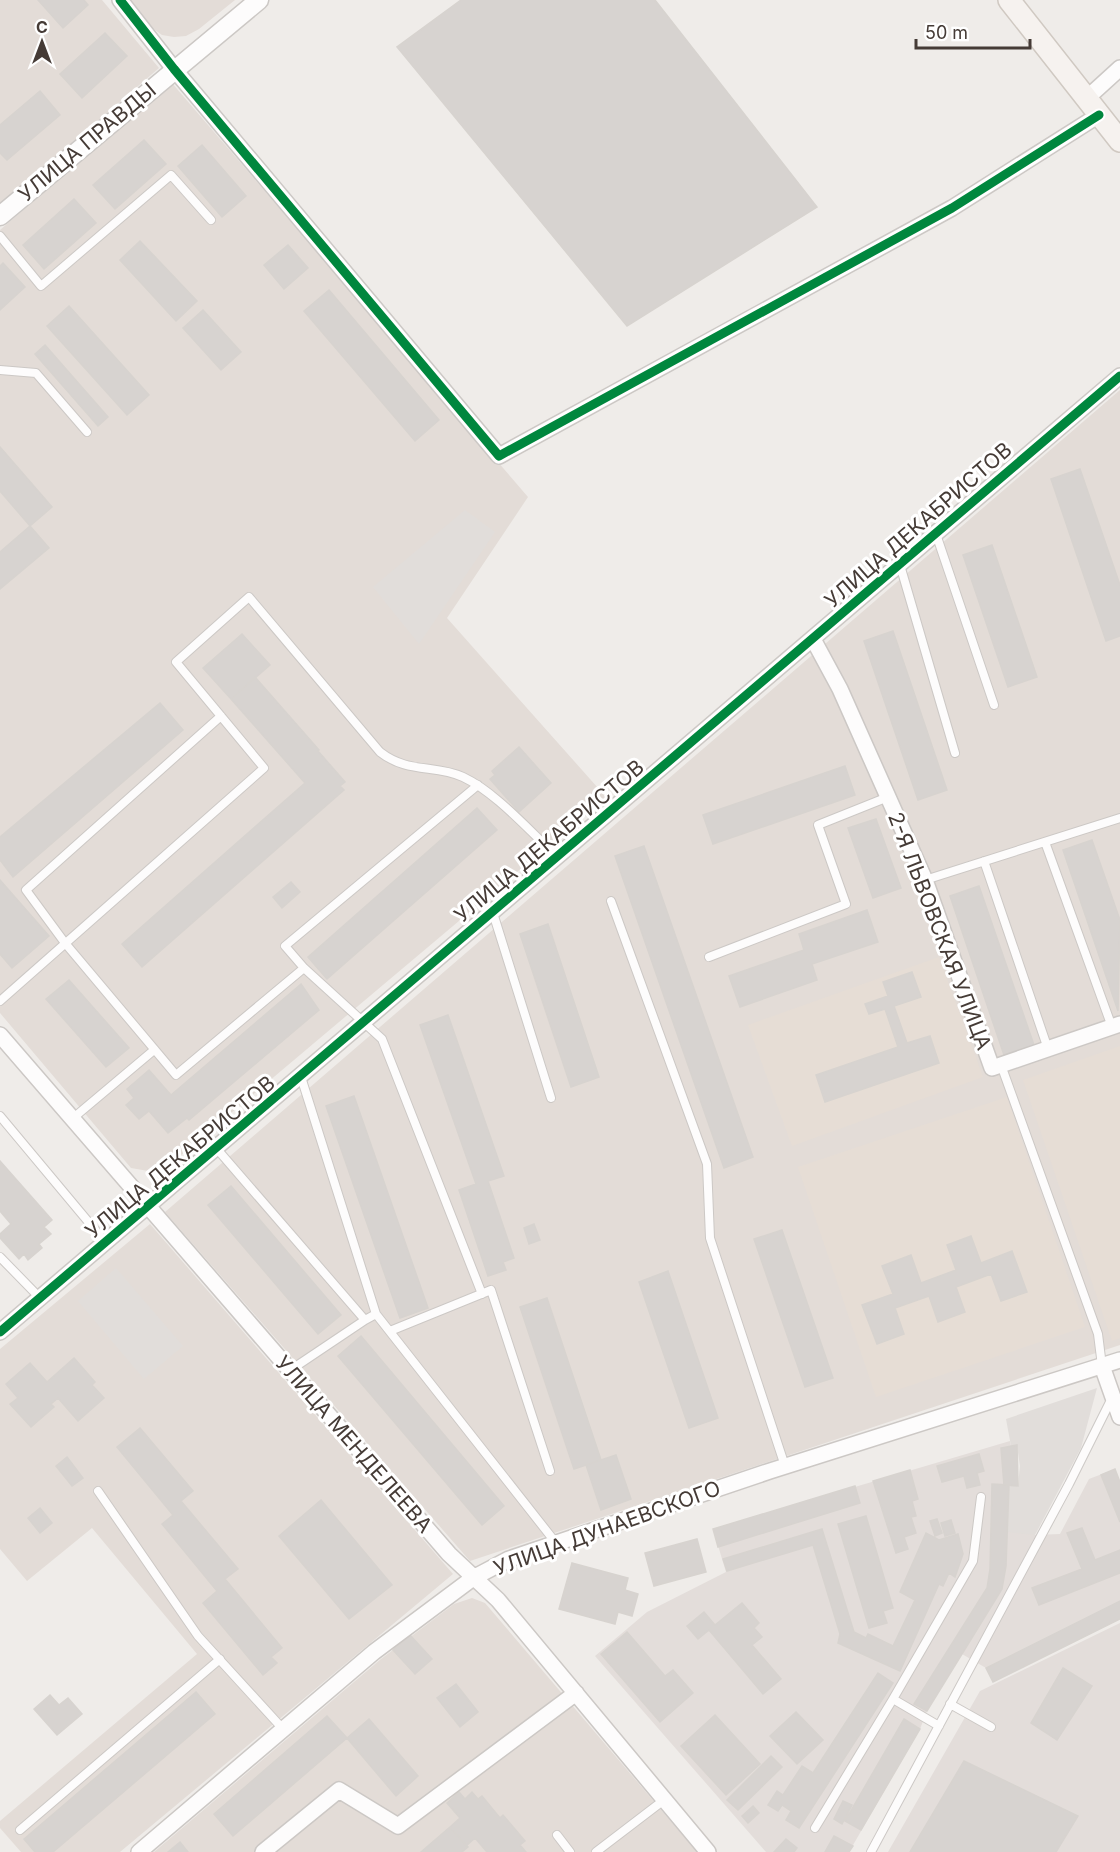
<svg xmlns="http://www.w3.org/2000/svg" width="1120" height="1852" viewBox="0 0 1120 1852" font-family="Inter,sans-serif">
  <rect width="100%" height="100%" fill="#efece9"/>
  <!-- residential -->
  <path fill="#e3dcd7" d="M 0,0 L 102,0 L 159,68 L 0,205 Z
    M 129,0 L 235,0 L 199,29 L 186,36 L 174,37 L 162,35 L 151,27 Z
    M 171,82 L 528,497 L 447,618 L 606,797 L 167,1167 L 154,1172 L 131,1168 L 0,1013 L 0,230 Z
    M 1120,390 L 1120,1345 L 470,1561 L 165,1212 Z
    M 150,1224 L 453,1574 L 120,1852 L 21,1852 L 0,1828 L 0,1821 L 197,1654 L 92,1528 L 27,1581 L 0,1549 L 0,1349 Z
    M 472,1598 L 485,1603 L 697,1852 L 154,1852 L 381,1659 L 454,1604 Z"/>
  <!-- industrial -->
  <path fill="#e3ddda" d="M 1010,1441 L 1011,1446 L 1017,1445 L 1018,1486 L 1035,1535 L 1060,1534 L 1089,1479 L 1115,1469 L 1120,1482 L 1120,1619 L 993,1682 L 986,1668 L 962,1654 L 927,1711 L 920,1729 L 849,1852 L 766,1852 L 595,1656 L 647,1612 L 726,1572 L 713,1529 Z
    M 1120,1623 L 1120,1852 L 888,1852 L 980,1691 Z"/>
  <!-- education -->
  <path fill="#e6ddd5" d="M 939,957 L 983,1077 L 792,1146 L 748,1025 Z
    M 1120,1046 L 1120,1338 L 1112,1341 L 1023,1080 Z
    M 1007,1097 L 1085,1327 L 876,1397 L 798,1167 Z"/>
  <!-- parking -->
  <path fill="#e1ddda" d="M 465,510 L 495,532 L 419,644 L 373,587 Z
    M 116,1268 L 183,1346 L 144,1379 L 78,1301 Z
    M 1097,1388 L 1081,1448 L 1035,1535 L 1007,1532 L 1009,1485 L 1018,1485 L 1020,1466 L 1017,1446 L 1011,1446 L 1006,1419 Z"/>
  <!-- building -->
  <path fill="#d7d3d0" stroke="#d7d3cf" stroke-width="1.5" d="M 38,0 L 84,0 L 88,5 L 63,28 Z
    M 461,0 L 655,0 L 817,207 L 627,326 L 397,47 Z
    M 105,33 L 127,56 L 82,98 L 60,74 Z
    M 40,91 L 60,115 L 7,160 L 0,153 L 0,125 Z
    M 144,140 L 166,164 L 115,209 L 93,185 Z
    M 202,145 L 246,196 L 222,217 L 178,166 Z
    M 74,199 L 96,223 L 44,269 L 23,245 Z
    M 140,241 L 197,301 L 176,321 L 120,260 Z
    M 288,245 L 308,268 L 284,289 L 264,265 Z
    M 3,263 L 25,287 L 0,310 L 0,266 Z
    M 329,290 L 439,420 L 415,441 L 304,311 Z
    M 69,306 L 149,395 L 127,415 L 47,326 Z
    M 203,310 L 241,352 L 221,370 L 183,328 Z
    M 45,345 L 108,417 L 98,426 L 35,354 Z
    M 0,447 L 52,507 L 30,526 L 0,491 Z
    M 1080,469 L 1120,585 L 1120,636 L 1106,641 L 1051,479 Z
    M 30,526 L 49,548 L 0,589 L 0,552 Z
    M 992,545 L 1037,677 L 1008,687 L 963,555 Z
    M 893,631 L 947,790 L 918,800 L 864,641 Z
    M 242,634 L 270,665 L 231,699 L 203,668 Z
    M 255,677 L 319,750 L 318,751 L 345,782 L 340,786 L 344,790 L 142,967 L 122,944 L 305,783 L 231,699 Z
    M 160,703 L 183,730 L 13,877 L 0,860 L 0,837 Z
    M 519,747 L 551,783 L 519,812 L 490,779 L 495,775 L 492,771 Z
    M 845,766 L 855,795 L 713,844 L 703,815 Z
    M 477,808 L 497,830 L 327,979 L 308,957 Z
    M 876,819 L 901,888 L 873,898 L 848,828 Z
    M 1092,840 L 1120,920 L 1118,1011 L 1063,850 Z
    M 644,846 L 753,1157 L 724,1168 L 615,856 Z
    M 0,880 L 49,936 L 12,968 L 0,954 Z
    M 291,882 L 300,892 L 282,908 L 273,897 Z
    M 979,886 L 1034,1045 L 1004,1055 L 950,896 Z
    M 867,910 L 878,942 L 812,964 L 817,980 L 740,1007 L 729,976 L 804,950 L 799,934 Z
    M 548,924 L 599,1077 L 571,1087 L 520,934 Z
    M 912,972 L 921,997 L 894,1006 L 907,1043 L 930,1036 L 939,1063 L 825,1102 L 816,1075 L 898,1047 L 885,1009 L 869,1014 L 865,1004 L 888,996 L 883,982 Z
    M 69,980 L 129,1048 L 106,1067 L 46,999 Z
    M 301,984 L 319,1010 L 189,1120 L 187,1118 L 168,1133 L 149,1111 L 139,1119 L 126,1105 L 134,1098 L 127,1089 L 149,1070 L 171,1095 Z
    M 448,1015 L 504,1176 L 488,1181 L 514,1258 L 503,1262 L 506,1270 L 488,1276 L 459,1190 L 476,1184 L 420,1025 Z
    M 354,1096 L 428,1308 L 400,1318 L 326,1106 Z
    M 0,1161 L 52,1220 L 44,1227 L 51,1234 L 39,1244 L 42,1248 L 28,1260 L 24,1254 L 19,1259 L 0,1238 L 0,1234 L 11,1224 L 0,1211 Z
    M 231,1186 L 341,1315 L 318,1334 L 208,1205 Z
    M 534,1224 L 540,1240 L 529,1244 L 524,1228 Z
    M 782,1230 L 833,1378 L 805,1387 L 754,1239 Z
    M 971,1236 L 981,1263 L 1012,1251 L 1027,1292 L 1001,1301 L 991,1274 L 956,1287 L 965,1312 L 938,1322 L 929,1296 L 895,1308 L 904,1334 L 877,1344 L 862,1305 L 893,1294 L 882,1266 L 911,1255 L 921,1283 L 956,1270 L 947,1245 Z
    M 668,1271 L 718,1418 L 689,1428 L 639,1282 Z
    M 547,1298 L 601,1460 L 574,1469 L 520,1307 Z
    M 361,1336 L 504,1506 L 482,1525 L 338,1356 Z
    M 74,1358 L 95,1382 L 92,1385 L 104,1398 L 78,1421 L 58,1398 L 51,1404 L 54,1407 L 31,1427 L 10,1404 L 18,1398 L 6,1384 L 30,1363 L 47,1382 Z
    M 140,1428 L 193,1491 L 181,1501 L 238,1569 L 225,1579 L 282,1648 L 271,1657 L 277,1663 L 263,1675 L 203,1603 L 217,1591 L 162,1524 L 173,1515 L 117,1447 Z
    M 1017,1445 L 1018,1486 L 1004,1485 L 1001,1448 Z
    M 979,1454 L 984,1471 L 977,1473 L 980,1485 L 967,1488 L 964,1476 L 942,1482 L 937,1466 Z
    M 616,1455 L 631,1499 L 601,1510 L 586,1465 Z
    M 67,1457 L 83,1478 L 72,1486 L 56,1466 Z
    M 1115,1469 L 1120,1482 L 1120,1522 L 1101,1475 Z
    M 910,1470 L 918,1499 L 912,1501 L 916,1516 L 911,1517 L 916,1533 L 904,1537 L 908,1549 L 896,1553 L 873,1481 Z
    M 992,1484 L 1009,1485 L 1006,1566 L 1002,1589 L 927,1711 L 914,1704 L 987,1588 L 990,1569 Z
    M 855,1486 L 860,1503 L 718,1547 L 713,1529 Z
    M 321,1500 L 392,1585 L 349,1619 L 279,1536 Z
    M 40,1508 L 52,1523 L 40,1533 L 28,1518 Z
    M 866,1516 L 893,1608 L 883,1611 L 887,1623 L 869,1628 L 838,1524 Z
    M 937,1519 L 942,1533 L 935,1536 L 930,1521 Z
    M 951,1520 L 955,1533 L 945,1536 L 941,1523 Z
    M 1082,1528 L 1095,1560 L 1120,1550 L 1120,1573 L 1039,1605 L 1032,1588 L 1082,1569 L 1067,1533 Z
    M 822,1529 L 854,1632 L 866,1638 L 868,1634 L 893,1646 L 915,1600 L 900,1592 L 926,1533 L 939,1540 L 958,1534 L 963,1554 L 955,1577 L 949,1573 L 943,1586 L 939,1584 L 900,1671 L 838,1643 L 840,1634 L 813,1545 L 727,1571 L 723,1559 Z
    M 697,1539 L 706,1572 L 654,1586 L 645,1553 Z
    M 572,1563 L 628,1578 L 625,1590 L 638,1594 L 632,1616 L 618,1612 L 615,1624 L 559,1609 Z
    M 1120,1601 L 1120,1619 L 993,1682 L 986,1668 Z
    M 742,1603 L 759,1623 L 754,1628 L 762,1637 L 752,1645 L 781,1679 L 763,1694 L 709,1630 L 698,1639 L 687,1626 L 704,1612 L 715,1625 Z
    M 627,1632 L 665,1676 L 673,1670 L 693,1693 L 660,1722 L 601,1654 Z
    M 410,1635 L 432,1659 L 415,1674 L 393,1650 Z
    M 1063,1668 L 1092,1686 L 1057,1740 L 1031,1723 Z
    M 878,1673 L 893,1683 L 799,1828 L 786,1820 L 791,1811 L 782,1805 L 778,1811 L 768,1805 L 777,1791 L 783,1795 L 802,1766 L 813,1773 Z
    M 456,1684 L 478,1712 L 460,1727 L 437,1698 Z
    M 196,1692 L 215,1714 L 53,1852 L 35,1852 L 24,1839 Z
    M 50,1695 L 59,1705 L 68,1698 L 82,1714 L 57,1735 L 34,1709 Z
    M 796,1712 L 823,1740 L 797,1764 L 770,1736 Z
    M 715,1715 L 760,1764 L 726,1795 L 681,1746 Z
    M 327,1716 L 347,1738 L 233,1836 L 214,1814 Z
    M 369,1719 L 418,1776 L 396,1796 L 347,1738 Z
    M 904,1719 L 920,1729 L 861,1830 L 845,1821 Z
    M 771,1756 L 782,1767 L 738,1810 L 727,1800 Z
    M 964,1761 L 1078,1816 L 1056,1852 L 910,1852 Z
    M 459,1792 L 465,1799 L 472,1792 L 478,1799 L 482,1796 L 500,1818 L 503,1815 L 525,1841 L 520,1845 L 526,1852 L 487,1852 L 475,1838 L 466,1846 L 450,1827 L 460,1818 L 447,1803 Z
    M 843,1801 L 852,1805 L 842,1824 L 834,1819 Z
    M 753,1806 L 759,1813 L 748,1823 L 742,1816 Z
    M 450,1827 L 468,1847 L 462,1852 L 421,1852 Z
    M 834,1836 L 853,1846 L 849,1852 L 825,1852 Z
    M 786,1839 L 797,1848 L 794,1852 L 774,1852 Z
    M 180,1842 L 188,1852 L 168,1852 Z"/>
  <g fill="none" stroke-linecap="round" stroke-linejoin="round">
    <!-- service casing -->
    <g stroke="#ccc8c5" stroke-width="10">
      <path id="service" d="M 0,236 L 41,286 L 171,175 L 211,220
        M 0,370 L 36,373 L 87,432
        M 936,534 L 994,705
        M 900,565 L 955,753
        M 221,716 L 26,890 L 65,943 L 176,1075 L 304,968 L 382,1039 L 482,1294
        M 1045,842 L 1112,1027
        M 984,861 L 1048,1049
        M 925,880 L 1120,818
        M 611,901 L 707,1164 L 710,1238 L 785,1466
        M 493,913 L 551,1098
        M 709,957 L 846,904 L 818,825 L 888,797
        M 304,968 L 285,946 L 478,785
        M 0,1001 L 264,768 L 176,662 L 249,597 L 380,752 C 408,774 435,764 463,777 C 497,793 530,832 558,857
        M 1001,1065 L 1098,1334 L 1102,1366
        M 301,1077 L 376,1314 L 556,1543
        M 0,1116 L 106,1243
        M 72,1119 L 154,1050
        M 217,1149 L 365,1320 L 376,1314
        M 0,1257 L 40,1298
        M 390,1331 L 491,1290 L 550,1471
        M 289,1371 L 365,1320
        M 98,1491 L 198,1636 L 283,1729
        M 950,1704 L 991,1727
        M 939,1726 L 893,1699 L 973,1561 L 981,1497
        M 815,1828 L 893,1699
        M 20,1830 L 220,1659
        M 557,1835 L 570,1852
        M 596,1852 L 664,1800
        M 871,1852 L 1069,1484 L 1112,1398"/>
    </g>
    <!-- minor casing -->
    <g stroke="#ccc8c5" stroke-width="18">
      <path id="minor" d="M 120,0 L 174,69 L 499,456 L 952,208 L 1099,115
        M 1086,99 L 1120,68
        M 813,639 L 840,689 L 925,880 L 992,1068 L 1120,1024
        M 0,1035 L 449,1554 L 498,1600 L 708,1852
        M 0,1332 L 1120,376
        M 1102,1366 L 1120,1417
        M 139,1852 L 374,1652 L 473,1578 L 509,1559 L 770,1471 L 1120,1360
        M 263,1852 L 339,1790 L 398,1826 L 576,1693"/>
    </g>
    <!-- tertiary casing -->
    <g stroke="#ccc8c5" stroke-width="21">
      <path id="tertiary" d="M 0,216 L 259,0"/>
    </g>
    <!-- secondary casing -->
    <g stroke="#d0c9c2" stroke-width="24">
      <path id="secondary" d="M 1009,0 L 1120,141"/>
    </g>
    <!-- service -->
    <use href="#service" stroke="#fdfcfc" stroke-width="8"/>
    <!-- minor -->
    <use href="#minor" stroke="#fdfcfc" stroke-width="15"/>
    <!-- tertiary -->
    <use href="#tertiary" stroke="#fdfcfc" stroke-width="18"/>
    <!-- secondary -->
    <use href="#secondary" stroke="#f6f2ef" stroke-width="21"/>
    <!-- cycleway casing -->
    <g stroke="#fff" stroke-width="13">
      <path id="cycleway" d="M 120,0 L 174,69 L 499,456 L 952,208 L 1099,115
        M 0,1332 L 1120,376"/>
    </g>
    <!-- cycleway -->
    <use href="#cycleway" stroke="#00873e" stroke-width="9"/>
  </g>
  <g text-anchor="middle" dominant-baseline="central" stroke-width="6" stroke-linejoin="round" paint-order="stroke">
    <!-- street labels -->
    <g font-size="21" fill="#453b36" stroke="#fff">
      <text transform="translate(87 142) rotate(-40)">УЛИЦА ПРАВДЫ</text>
      <text transform="translate(918 525) rotate(-41)">УЛИЦА ДЕКАБРИСТОВ</text>
      <text transform="translate(549 841) rotate(-40)">УЛИЦА ДЕКАБРИСТОВ</text>
      <text transform="translate(940 931) rotate(69)">2-Я ЛЬВОВСКАЯ УЛИЦА</text>
      <text transform="translate(180 1157) rotate(-40)">УЛИЦА ДЕКАБРИСТОВ</text>
      <text transform="translate(354 1444) rotate(49)">УЛИЦА МЕНДЕЛЕЕВА</text>
      <text transform="translate(607 1528) rotate(-20)">УЛИЦА ДУНАЕВСКОГО</text>
    </g>
  </g>
  <!-- north arrow -->
  <g transform="translate(42 42)" stroke="#ffffff" stroke-width="4.5" paint-order="stroke">
  <path d="M0-4.5L10 22L0 15L-10 22Z" fill="#453b36"/>
  <text y="-9" font-size="16" font-weight="bold" text-anchor="middle" fill="#453b36">С</text>
  </g>
  <!-- scale -->
  <path d="M916 39v9h114v-9" fill="none" stroke="#453b36" stroke-width="3"/>
  <text x="925" y="39" font-size="18" fill="#453b36" stroke="#ffffff" stroke-width="4.5" paint-order="stroke">50 m</text>
</svg>
